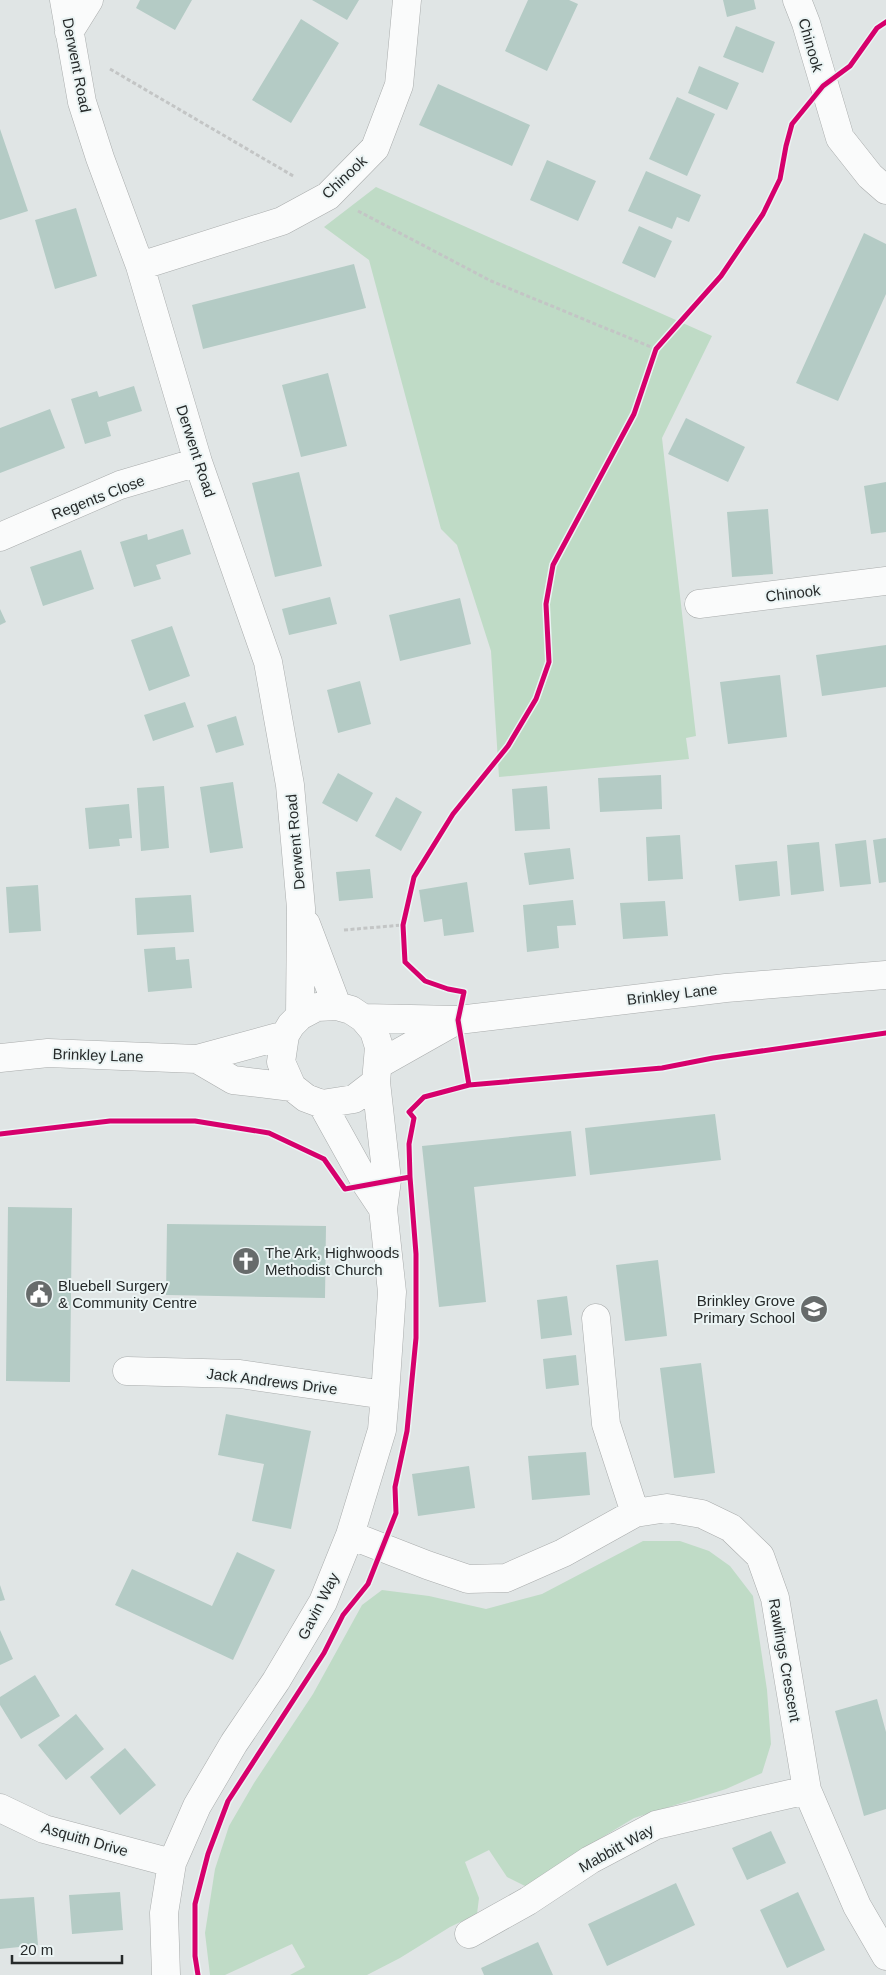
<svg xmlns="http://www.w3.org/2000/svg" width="886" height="1975" viewBox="0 0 886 1975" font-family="Arial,sans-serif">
  <rect width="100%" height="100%" fill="#e0e5e5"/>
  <!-- green -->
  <path fill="#bfdbc6" d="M 376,187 L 712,336 L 662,438 L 696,736 L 686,738 L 689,759 L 499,777 L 491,651 L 457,545 L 441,529 L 369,260 L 324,227 Z
    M 643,1541 L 680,1541 L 709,1551 L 730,1566 L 753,1596 L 767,1690 L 771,1744 L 762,1773 L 726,1789 L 634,1818 L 578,1852 L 527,1887 L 507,1877 L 489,1850 L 465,1862 L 479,1898 L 477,1914 L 450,1927 L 400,1958 L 367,1975 L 290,1975 L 305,1967 L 292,1944 L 225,1975 L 210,1975 L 205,1933 L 215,1869 L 229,1826 L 254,1783 L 313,1694 L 362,1605 L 382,1590 L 429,1596 L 486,1609 L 542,1594 Z"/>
  <!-- building -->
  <path fill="#b4cbc5" d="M 140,0 L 192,0 L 175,30 L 136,8 Z
    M 312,0 L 359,0 L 347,20 Z
    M 528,0 L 569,0 L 578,4 L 547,71 L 505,51 Z
    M 723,0 L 754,0 L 756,9 L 727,17 Z
    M 301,19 L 339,43 L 291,123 L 252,100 Z
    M 736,26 L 775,42 L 763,73 L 723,57 Z
    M 699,66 L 739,83 L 727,110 L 688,93 Z
    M 438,84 L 530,125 L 512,166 L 419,125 Z
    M 677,97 L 715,114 L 687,176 L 649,159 Z
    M 0,129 L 28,211 L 0,220 Z
    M 547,160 L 596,181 L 578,221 L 530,200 Z
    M 646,171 L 701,195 L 689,222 L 677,217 L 672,229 L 628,211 Z
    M 76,208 L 97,276 L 55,289 L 35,220 Z
    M 639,226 L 672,241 L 655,278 L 622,263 Z
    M 864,233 L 886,244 L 886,294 L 838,401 L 796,383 Z
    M 354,264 L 366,308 L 203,349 L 192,305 Z
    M 328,373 L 347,446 L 301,457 L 282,385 Z
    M 134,386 L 142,411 L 107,422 L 111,436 L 85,444 L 71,399 L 97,391 L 99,397 Z
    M 50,409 L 65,448 L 0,473 L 0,428 Z
    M 686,418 L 745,447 L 728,482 L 668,454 Z
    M 299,472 L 322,566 L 275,577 L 252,483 Z
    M 886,482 L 886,532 L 871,534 L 864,486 Z
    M 768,509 L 773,574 L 732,577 L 727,512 Z
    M 183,529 L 191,554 L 156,565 L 161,579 L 134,587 L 120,542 L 147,534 L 148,540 Z
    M 81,550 L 94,589 L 43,606 L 30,567 Z
    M 330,597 L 337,624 L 289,635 L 282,609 Z
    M 460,598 L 471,644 L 400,661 L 389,615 Z
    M 0,609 L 6,622 L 0,625 Z
    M 172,626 L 190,676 L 149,691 L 131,640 Z
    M 886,645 L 886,687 L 822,696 L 816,655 Z
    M 780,675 L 787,737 L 728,744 L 720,682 Z
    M 360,681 L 371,724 L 338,733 L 327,690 Z
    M 185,702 L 194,727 L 153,741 L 144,715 Z
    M 236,716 L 244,745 L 216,753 L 207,725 Z
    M 338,773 L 373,793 L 357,822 L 322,803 Z
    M 661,775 L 662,809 L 600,812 L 598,778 Z
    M 233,782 L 243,848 L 210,853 L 200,787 Z
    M 164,786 L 169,848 L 141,851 L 137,788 Z
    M 547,786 L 550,829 L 515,831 L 512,789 Z
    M 396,797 L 422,812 L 401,851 L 375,836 Z
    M 129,804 L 132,838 L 119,839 L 120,846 L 89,849 L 85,808 Z
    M 680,835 L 683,879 L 648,881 L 646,837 Z
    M 886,838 L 886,882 L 879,883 L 873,840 Z
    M 866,840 L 871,884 L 840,887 L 835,844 Z
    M 819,842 L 824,891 L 791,895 L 787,845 Z
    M 570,848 L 574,879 L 529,885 L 524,853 Z
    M 777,861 L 780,896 L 739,901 L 735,865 Z
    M 370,869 L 373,898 L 339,901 L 336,872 Z
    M 467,882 L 474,932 L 444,936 L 442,919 L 424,922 L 419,890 Z
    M 38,885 L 41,931 L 9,933 L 6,887 Z
    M 191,895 L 194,932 L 137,935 L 135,898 Z
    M 573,900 L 576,925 L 557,926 L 559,948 L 527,952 L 523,905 Z
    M 665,901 L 668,936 L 623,939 L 620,903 Z
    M 175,947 L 176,960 L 189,959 L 192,988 L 148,992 L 144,949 Z
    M 715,1114 L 721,1160 L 590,1175 L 585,1128 Z
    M 571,1131 L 576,1176 L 474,1187 L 486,1302 L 439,1307 L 422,1146 Z
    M 8,1207 L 72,1208 L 70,1382 L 6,1381 Z
    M 167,1224 L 326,1226 L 325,1298 L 166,1295 Z
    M 658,1260 L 667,1336 L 625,1341 L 616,1265 Z
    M 567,1296 L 572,1335 L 541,1339 L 537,1300 Z
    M 576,1355 L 579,1385 L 546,1389 L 543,1359 Z
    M 701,1363 L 715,1473 L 674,1478 L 660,1368 Z
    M 226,1414 L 311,1431 L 291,1529 L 252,1521 L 264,1464 L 218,1455 Z
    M 586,1452 L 590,1495 L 532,1500 L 528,1456 Z
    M 469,1466 L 475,1508 L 418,1516 L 412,1474 Z
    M 237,1552 L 275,1570 L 233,1660 L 115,1605 L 132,1569 L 212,1606 Z
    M 0,1585 L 5,1600 L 0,1601 Z
    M 0,1630 L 13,1659 L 0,1665 Z
    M 35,1675 L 60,1716 L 21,1739 L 0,1705 L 0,1697 Z
    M 877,1699 L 886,1732 L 886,1809 L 864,1816 L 835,1711 Z
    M 76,1714 L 104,1749 L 66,1780 L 38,1745 Z
    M 125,1748 L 156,1785 L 120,1815 L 90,1777 Z
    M 771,1831 L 786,1863 L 747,1880 L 732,1848 Z
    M 676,1883 L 695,1925 L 607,1966 L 588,1924 Z
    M 120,1892 L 123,1930 L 72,1934 L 69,1895 Z
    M 798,1892 L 825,1950 L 787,1968 L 760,1910 Z
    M 34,1897 L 38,1945 L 0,1949 L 0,1899 Z
    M 538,1942 L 553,1975 L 484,1975 L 481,1968 Z"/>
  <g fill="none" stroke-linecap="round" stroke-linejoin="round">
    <!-- minor casing -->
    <g stroke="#a9acac" stroke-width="29">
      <path id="minor" d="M 64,0 L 82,102 L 100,158 L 140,266 L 198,462 L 268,662 L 290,785 L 301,908 L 300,1016
        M 797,0 L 806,23 L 840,138 L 870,176 L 886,190
        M 69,32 L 89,0
        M 140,266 L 282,221 L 328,196 L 375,148 L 399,85 L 407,0
        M 0,537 L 120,485 L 198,462
        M 699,604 L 886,581
        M 306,924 L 337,1006
        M 363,1018 L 458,1020 L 726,988 L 886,975
        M 0,1058 L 48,1053 L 197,1059 L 285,1035
        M 197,1059 L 233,1080 L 292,1087
        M 379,1064 L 457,1020
        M 322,1104 L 367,1185 L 383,1209
        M 596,1318 L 606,1424 L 635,1513
        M 127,1371 L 240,1374 L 385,1395
        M 350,1535 L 427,1565 L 468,1579 L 506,1578 L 563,1553 L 635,1513 L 667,1508 L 702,1514 L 731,1528 L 760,1556 L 775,1598 L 807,1790 L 857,1906 L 886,1956
        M 0,1808 L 44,1829 L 172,1863
        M 469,1934 L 528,1901 L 590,1860 L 656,1825 L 807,1790
        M 166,1975 L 164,1913 L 172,1863 L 197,1806 L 234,1743 L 276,1681 L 323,1602 L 350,1535 L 382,1430 L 385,1395 L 392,1292 L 383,1209 L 387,1180 L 376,1082 L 379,1047 L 374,1031 L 363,1018 L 351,1010 L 337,1006 L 317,1007 L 300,1016 L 291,1025 L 285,1035 L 281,1062 L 292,1087 L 306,1098 L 322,1104 L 354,1099 L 376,1082"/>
    </g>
    <!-- path -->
    <path stroke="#c3c5c5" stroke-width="3" stroke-dasharray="4 2.5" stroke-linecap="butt" d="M 110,69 L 295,177
      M 358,211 L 491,281 L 656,349
      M 344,930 L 403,925"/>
    <!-- minor -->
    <use href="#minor" stroke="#fafbfb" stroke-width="28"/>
    <!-- cycleway casing -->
    <g stroke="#ebf4f4" stroke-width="8">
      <path id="cycleway" d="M 469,1085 L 458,1020 L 464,992 L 448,989 L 425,981 L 405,962 L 403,925 L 414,877 L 453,814 L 508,746 L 536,699 L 549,662 L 546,604 L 553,565 L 634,414 L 656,349 L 721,276 L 763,214 L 780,179 L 786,146 L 792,124 L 823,86 L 850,66 L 877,28 L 886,22
        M 0,1134 L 110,1121 L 195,1121 L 269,1133 L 324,1159 L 345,1189 L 410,1177 L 409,1144 L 414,1118 L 409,1112 L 424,1097 L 469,1085 L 662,1068 L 713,1058 L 886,1033
        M 198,1975 L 195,1956 L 195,1904 L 208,1854 L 228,1801 L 324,1653 L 343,1615 L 368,1584 L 396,1513 L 395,1487 L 407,1431 L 416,1338 L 416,1254 L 410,1177"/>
    </g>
    <!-- cycleway -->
    <use href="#cycleway" stroke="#d6006c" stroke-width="5"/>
  </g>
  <!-- icons -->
  <defs>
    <g id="church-disc" transform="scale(1.4375)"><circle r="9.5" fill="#676b6b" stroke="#ebf4f4"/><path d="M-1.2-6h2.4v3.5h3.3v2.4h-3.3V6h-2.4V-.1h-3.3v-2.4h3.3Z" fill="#fff"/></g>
    <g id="civic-disc" transform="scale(1.4375)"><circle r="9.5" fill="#676b6b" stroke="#ebf4f4"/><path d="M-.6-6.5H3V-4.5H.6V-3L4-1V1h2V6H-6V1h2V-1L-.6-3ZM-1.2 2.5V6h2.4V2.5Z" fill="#fff"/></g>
    <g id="school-disc" transform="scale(1.4375)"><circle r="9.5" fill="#676b6b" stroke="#ebf4f4"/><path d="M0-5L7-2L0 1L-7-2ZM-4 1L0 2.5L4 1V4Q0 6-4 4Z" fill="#fff"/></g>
  </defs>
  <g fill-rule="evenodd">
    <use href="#church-disc" x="246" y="1261"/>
    <use href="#civic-disc" x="39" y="1294"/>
    <use href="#school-disc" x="814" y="1309"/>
  </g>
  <g text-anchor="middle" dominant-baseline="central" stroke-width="4" stroke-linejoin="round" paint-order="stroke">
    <!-- street labels -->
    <g font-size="15" fill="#262a2a" stroke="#ebf4f4">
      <text transform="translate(811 45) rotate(74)">Chinook</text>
      <text transform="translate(77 65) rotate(79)">Derwent Road</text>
      <text transform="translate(344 177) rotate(-43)">Chinook</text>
      <text transform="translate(196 451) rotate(72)">Derwent Road</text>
      <text transform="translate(98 497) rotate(-21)">Regents Close</text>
      <text transform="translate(793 593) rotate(-7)">Chinook</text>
      <text transform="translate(295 842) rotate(-95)">Derwent Road</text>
      <text transform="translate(672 994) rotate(-7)">Brinkley Lane</text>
      <text transform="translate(98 1055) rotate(2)">Brinkley Lane</text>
      <text transform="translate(272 1381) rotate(7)">Jack Andrews Drive</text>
      <text transform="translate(318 1606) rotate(-63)">Gavin Way</text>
      <text transform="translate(785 1660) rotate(80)">Rawlings Crescent</text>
      <text transform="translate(85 1839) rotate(16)">Asquith Drive</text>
      <text transform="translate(616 1848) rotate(-29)">Mabbitt Way</text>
    </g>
    <!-- poi labels -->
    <g font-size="15" fill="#262a2a" stroke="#ebf4f4" text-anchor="start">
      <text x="265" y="1252">The Ark, Highwoods<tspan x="265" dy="17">Methodist Church</tspan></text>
      <text x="58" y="1285">Bluebell Surgery<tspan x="58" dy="17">&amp; Community Centre</tspan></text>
      <text x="795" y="1300" text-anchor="end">Brinkley Grove<tspan x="795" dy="17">Primary School</tspan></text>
    </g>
  </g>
  <!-- scale -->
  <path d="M12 1955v8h110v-8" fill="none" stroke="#262a2a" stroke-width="2.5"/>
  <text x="20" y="1955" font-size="15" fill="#262a2a" stroke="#ebf4f4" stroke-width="4" paint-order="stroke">20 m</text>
</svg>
